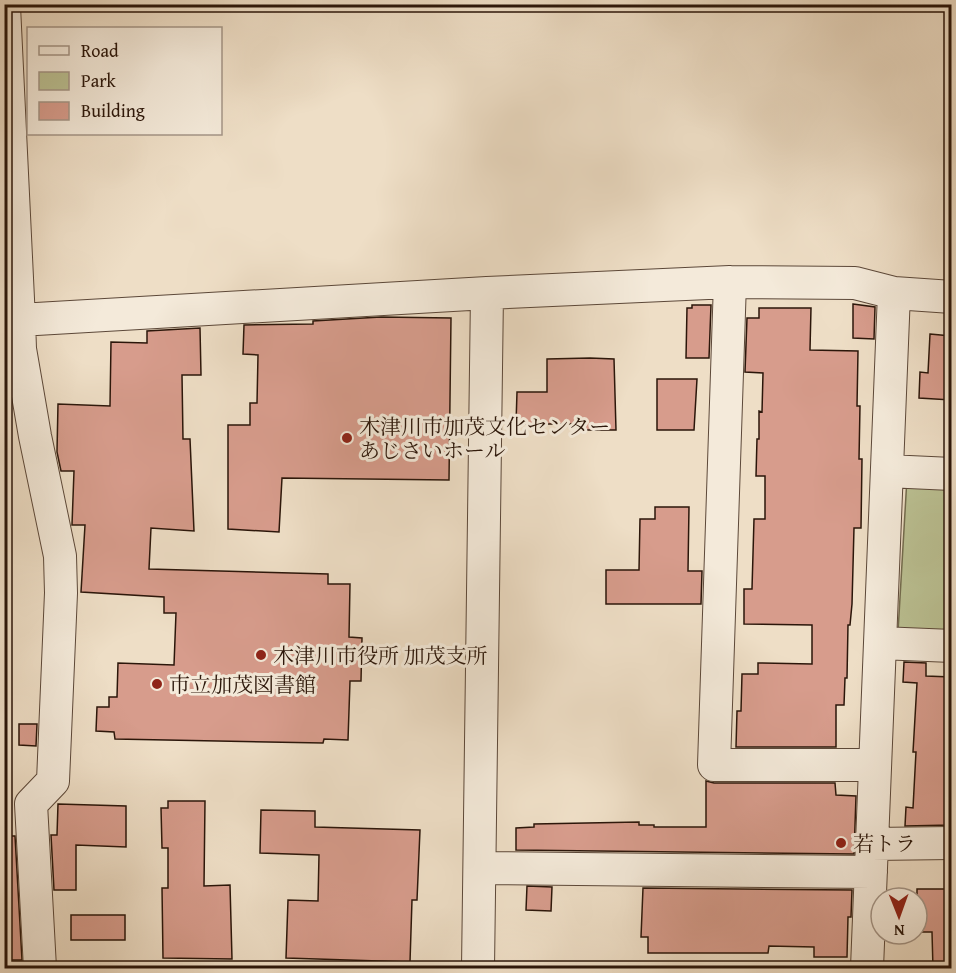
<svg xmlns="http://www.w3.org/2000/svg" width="956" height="973" viewBox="0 0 956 973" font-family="'Gentium Book Plus','Noto Serif JP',serif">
  <rect width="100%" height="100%" fill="#eedec6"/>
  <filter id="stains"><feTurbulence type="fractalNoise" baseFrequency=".00333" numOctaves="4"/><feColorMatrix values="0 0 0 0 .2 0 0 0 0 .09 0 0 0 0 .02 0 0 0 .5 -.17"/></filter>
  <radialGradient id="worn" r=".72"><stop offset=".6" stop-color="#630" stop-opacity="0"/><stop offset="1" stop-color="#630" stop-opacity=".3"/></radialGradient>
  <!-- green -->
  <path fill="#bbc193" stroke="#736c4e" stroke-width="1.5" d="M 907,478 L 951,480 L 951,635 L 898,632 Z"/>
  <!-- building -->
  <path fill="#d79c8c" stroke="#2b160a" stroke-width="1.5" d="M 853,304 L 875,307 L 874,339 L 853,338 Z
    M 692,305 L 711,305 L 709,358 L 686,358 L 687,308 L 692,308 Z
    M 759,308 L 811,308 L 810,350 L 858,351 L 857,406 L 860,406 L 859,459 L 862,459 L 861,528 L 854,528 L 852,604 L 850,625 L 848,625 L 847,678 L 845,678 L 844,705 L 836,705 L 836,747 L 736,747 L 737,711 L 741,711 L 742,674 L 758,674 L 758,663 L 812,664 L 812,625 L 744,624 L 744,589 L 752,589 L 754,519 L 765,519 L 765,476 L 756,476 L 757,439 L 759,439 L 759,411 L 762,412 L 763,373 L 745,372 L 747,318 L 759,318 Z
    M 381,317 L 451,318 L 449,480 L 282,478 L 279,532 L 228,529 L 228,425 L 250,425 L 250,403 L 257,403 L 258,355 L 243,354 L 244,325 L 313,324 L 313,321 Z
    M 200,328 L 201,375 L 182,375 L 183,439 L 190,439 L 194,531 L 151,528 L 149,569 L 328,574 L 328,584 L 350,584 L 349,637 L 362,638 L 361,681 L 350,681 L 348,740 L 324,739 L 323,743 L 115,739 L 114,732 L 96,731 L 97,707 L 109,707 L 109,697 L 117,697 L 118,663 L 174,665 L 176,613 L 164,613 L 164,597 L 81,592 L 85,525 L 72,525 L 74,471 L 61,471 L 57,452 L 58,404 L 110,406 L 111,342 L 147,343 L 147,331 Z
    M 930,334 L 951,336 L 951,400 L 919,398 L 920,372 L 928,373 Z
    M 590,358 L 614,359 L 616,430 L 579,430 L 579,424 L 516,424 L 517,392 L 547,392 L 547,359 Z
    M 657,379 L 697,379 L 694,430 L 657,430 Z
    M 655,507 L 689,507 L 688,571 L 702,571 L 701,604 L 606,604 L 606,570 L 639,570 L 640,519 L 655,519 Z
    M 904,662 L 926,663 L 926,676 L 951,677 L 951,825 L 905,826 L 906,807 L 913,808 L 916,752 L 913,752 L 917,683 L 903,682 Z
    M 19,724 L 37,724 L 36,746 L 19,745 Z
    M 706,781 L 714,783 L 835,783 L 836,795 L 856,796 L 854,854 L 516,850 L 516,828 L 534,827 L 534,824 L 639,822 L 639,825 L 654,825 L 654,827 L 706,827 Z
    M 168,801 L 205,801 L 204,886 L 230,885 L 232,959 L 163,958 L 162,888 L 168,888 L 168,848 L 162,848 L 161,808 L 168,808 Z
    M 58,804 L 126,806 L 126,847 L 76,845 L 76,890 L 54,890 L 51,835 L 57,835 Z
    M 261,810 L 315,811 L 315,827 L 420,830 L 417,900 L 412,900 L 410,962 L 286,958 L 288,900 L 318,901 L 319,855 L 260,853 Z
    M 4,836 L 15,836 L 22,960 L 4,960 Z
    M 527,886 L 552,887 L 551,911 L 526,910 Z
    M 643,888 L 852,890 L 851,917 L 848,917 L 847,957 L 814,957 L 814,947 L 769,946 L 768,953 L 648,953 L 648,937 L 641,937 Z
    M 917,889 L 951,889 L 951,969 L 933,969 L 932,932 L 922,932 L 922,912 L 917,913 Z
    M 71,915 L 125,915 L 125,940 L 71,940 Z"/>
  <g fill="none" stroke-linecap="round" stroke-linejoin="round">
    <!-- minor casing -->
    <g stroke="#5c4839" stroke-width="34">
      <path id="minor" d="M 4,6 L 19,320 L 487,293 L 730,282 L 855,283 L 894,293 L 952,297
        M 730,282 L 714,765 L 875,765
        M 4,321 L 19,320 L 20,349 L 35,436 L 60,556 L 61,593 L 53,781 L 31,804 L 40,968
        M 887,471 L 952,474
        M 880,643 L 952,646
        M 872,844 L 952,843
        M 480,868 L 871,872
        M 478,968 L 487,293
        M 867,968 L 894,293"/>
    </g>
    <!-- minor -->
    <use href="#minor" stroke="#f4eada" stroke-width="32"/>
  </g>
  <!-- markers -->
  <g fill="#8f2418" stroke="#f4eada" stroke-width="2">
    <circle cx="347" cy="438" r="6"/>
    <circle cx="261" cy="655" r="6"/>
    <circle cx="157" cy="684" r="6"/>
    <circle cx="841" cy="843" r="6"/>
  </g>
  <g text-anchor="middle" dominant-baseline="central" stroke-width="6" stroke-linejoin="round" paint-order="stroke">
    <!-- poi labels -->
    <g font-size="21" fill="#2b160a" stroke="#f4eada" text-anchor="start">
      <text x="359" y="426">木津川市加茂文化センター<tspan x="359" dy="24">あじさいホール</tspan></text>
      <text x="273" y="655">木津川市役所 加茂支所</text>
      <text x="169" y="684">市立加茂図書館</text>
      <text x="853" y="843">若トラ</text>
    </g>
  </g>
  <!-- margin -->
  <rect width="956" height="973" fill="none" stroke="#eedec6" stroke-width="24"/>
  <rect x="6" y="6" width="944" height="961" fill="none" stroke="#2b160a" stroke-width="3"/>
  <rect x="12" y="12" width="932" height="949" fill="none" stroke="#2b160a" stroke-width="1.5"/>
  <!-- legend -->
  <rect x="27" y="27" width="195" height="108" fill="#f4eada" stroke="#a49587" stroke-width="1.5"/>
  <rect x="39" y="46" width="30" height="9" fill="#f4eada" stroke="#a49587" stroke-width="1.5"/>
  <text x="81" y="57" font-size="18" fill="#2b160a">Road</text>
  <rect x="39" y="72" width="30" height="18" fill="#bbc193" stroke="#a49587" stroke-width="1.5"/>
  <text x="81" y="87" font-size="18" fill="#2b160a">Park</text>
  <rect x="39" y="102" width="30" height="18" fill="#d79c8c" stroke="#a49587" stroke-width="1.5"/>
  <text x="81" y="117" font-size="18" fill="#2b160a">Building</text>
  <!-- north arrow -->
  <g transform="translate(899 916) rotate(179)"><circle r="28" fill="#f4eada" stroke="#a49587" stroke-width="1.5"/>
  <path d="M0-4.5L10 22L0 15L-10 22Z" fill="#8f2418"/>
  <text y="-9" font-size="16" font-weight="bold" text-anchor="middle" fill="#2b160a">N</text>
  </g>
  <rect width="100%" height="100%" filter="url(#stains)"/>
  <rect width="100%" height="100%" fill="url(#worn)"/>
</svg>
